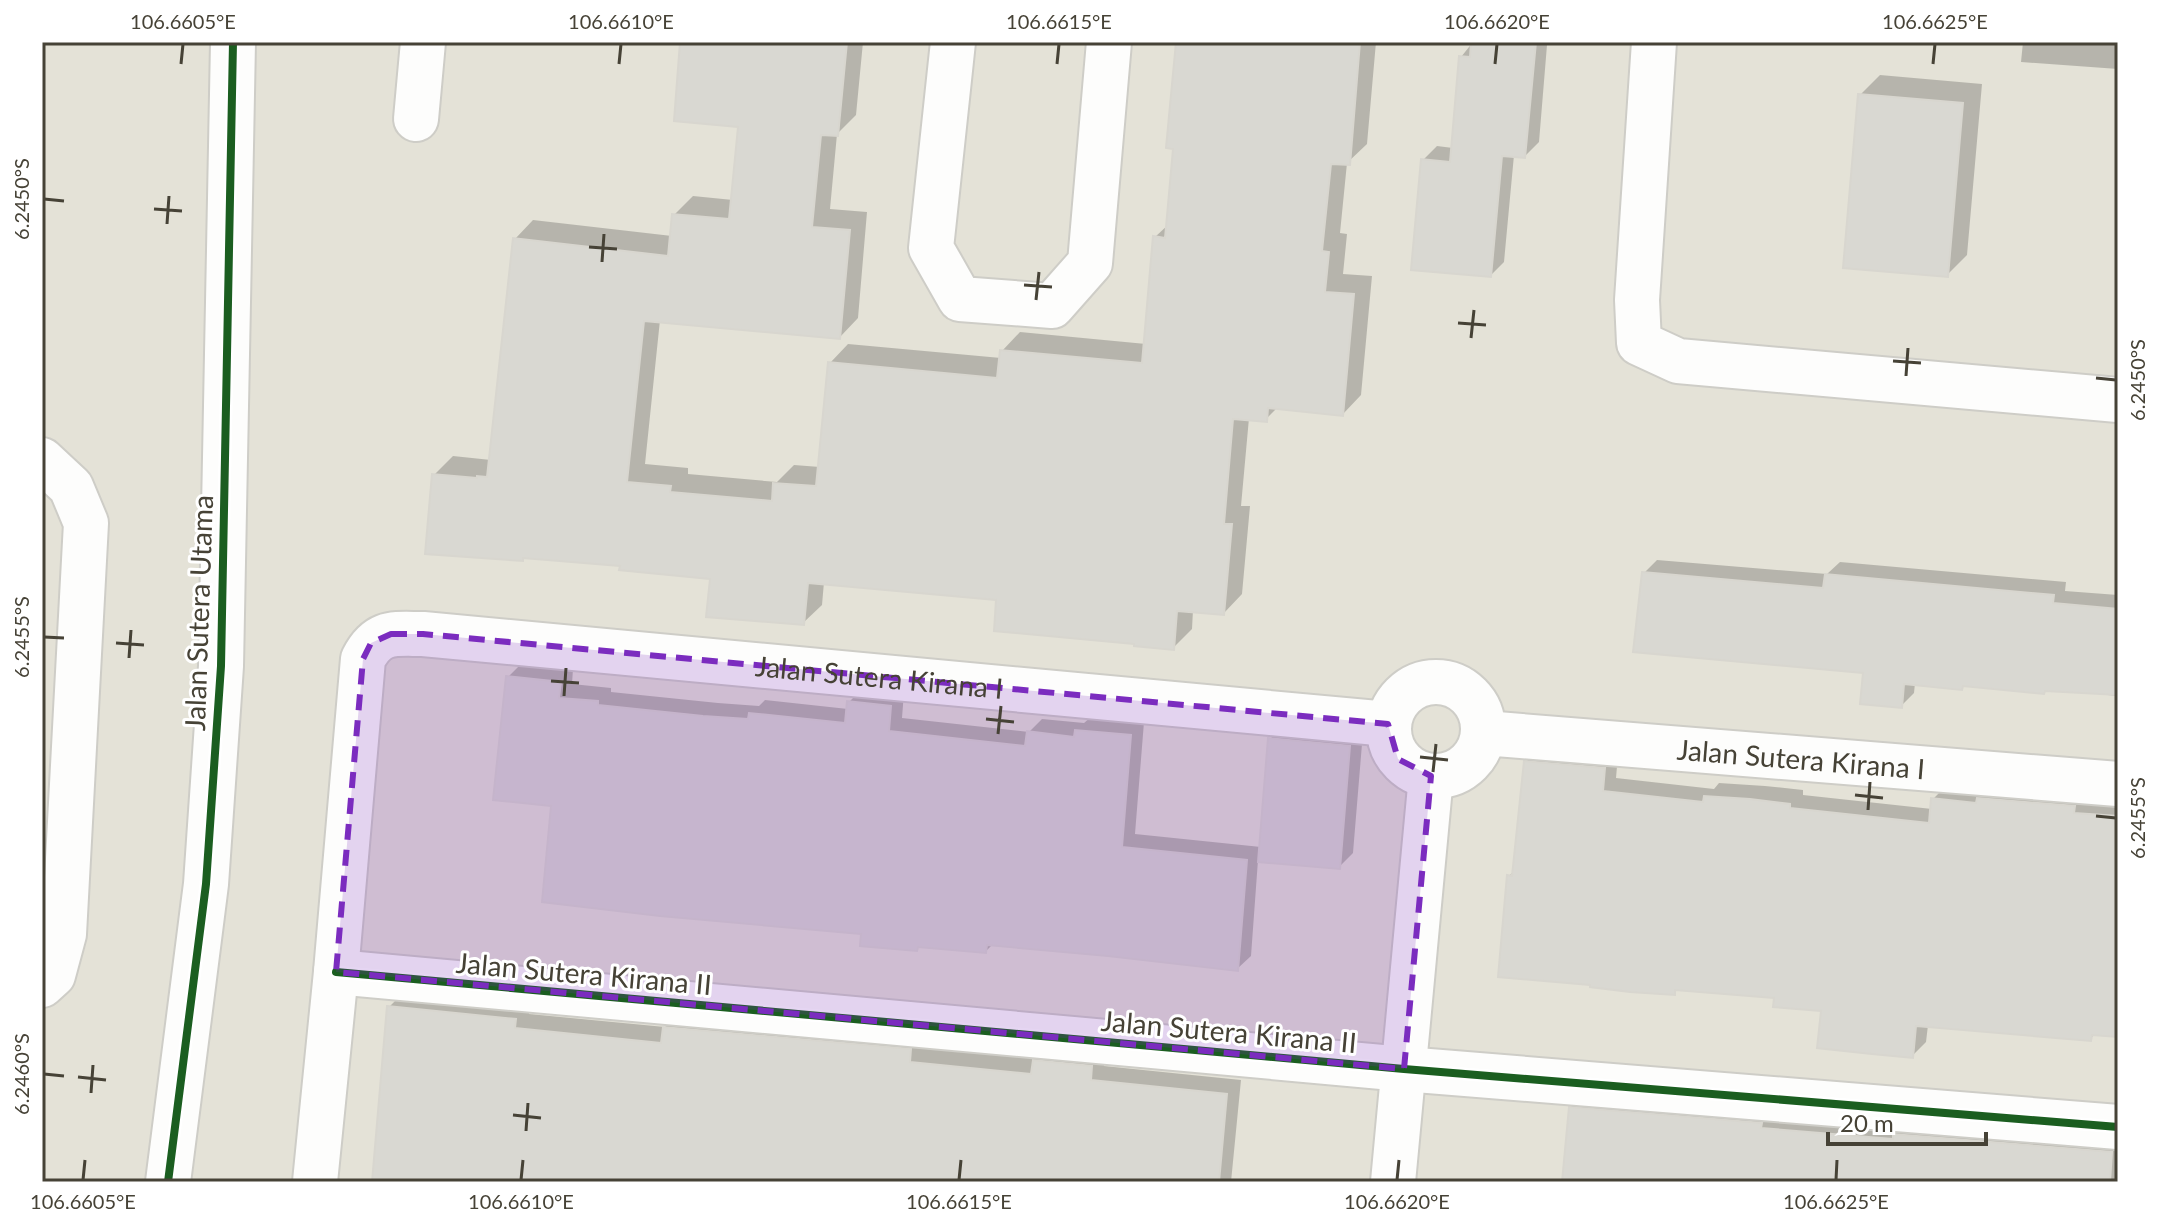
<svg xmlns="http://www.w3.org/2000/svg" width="2160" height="1224" viewBox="0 0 2160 1224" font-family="Lato,sans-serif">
  <rect width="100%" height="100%" fill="#f0efe9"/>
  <!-- residential -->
  <path fill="#e4e2d7" d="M 42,42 L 2118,42 L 2118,1182 L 42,1182 Z"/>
  <!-- shadow -->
  <path fill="#0003" d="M 682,42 L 863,42 L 856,115 L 837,134 L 830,209 L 867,212 L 858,318 L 840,337 L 660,320 L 645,464 L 688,468 L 688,474 L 777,482 L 794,465 L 820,467 L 830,363 L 848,344 L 1001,358 L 1002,351 L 1020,332 L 1146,344 L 1155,237 L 1169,224 L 1175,147 L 1177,42 L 1376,42 L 1367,144 L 1347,163 L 1340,233 L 1347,234 L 1343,274 L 1372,276 L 1361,395 L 1343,414 L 1278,407 L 1266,419 L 1249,418 L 1241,506 L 1250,506 L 1242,594 L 1224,613 L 1193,610 L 1192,629 L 1173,648 L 998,598 L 824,582 L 822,605 L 803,623 L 712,577 L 622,564 L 525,556 L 522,559 L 434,475 L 453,456 L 491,460 L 515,239 L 533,220 L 672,236 L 674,215 L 693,196 L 733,200 L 740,125 Z
    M 1473,42 L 1550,42 L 1547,45 L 1539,142 L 1525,156 L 1514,155 L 1504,262 L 1491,275 L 1423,160 L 1437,146 L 1453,148 L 1461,57 Z
    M 2023,42 L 2118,42 L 2118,69 L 2021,62 Z
    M 1880,75 L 1982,84 L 1967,255 L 1947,275 L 1860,95 Z
    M 1657,560 L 1827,574 L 1840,562 L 2066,582 L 2065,591 L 2118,595 L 2118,696 L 2047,689 L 2044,692 L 1966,684 L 1962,688 L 1915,683 L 1914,693 L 1901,706 L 1865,671 L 1644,573 Z
    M 522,663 L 573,669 L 572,684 L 611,688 L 611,692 L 718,703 L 759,706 L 765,700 L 848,709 L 849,702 L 863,688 L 904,692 L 902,718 L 1029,732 L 1042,719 L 1084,723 L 1091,717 L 1144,722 L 1135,834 L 1261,847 L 1270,739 L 1284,725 L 1363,732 L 1353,853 L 1339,867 L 1258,860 L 1251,956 L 1237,969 L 993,944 L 986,951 L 920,945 L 916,949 L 863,932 L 554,805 L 508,677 Z
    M 1540,748 L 1618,755 L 1616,778 L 1714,789 L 1719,783 L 1765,786 L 1803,790 L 1803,795 L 1932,809 L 1933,799 L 1947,785 L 2118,802 L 2118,1035 L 2096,1033 L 2090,1039 L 1928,1025 L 1926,1042 L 1912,1056 L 1823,1009 L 1776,996 L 1679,988 L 1674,993 L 1509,876 L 1515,870 L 1526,762 Z
    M 404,992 L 530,1004 L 529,1014 L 665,1027 L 679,1013 L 924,1047 L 1037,1059 L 1050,1046 L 1106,1052 L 1104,1066 L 1241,1080 L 1231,1182 L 373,1182 L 389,1007 Z
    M 1584,1095 L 2118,1144 L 2118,1182 L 1564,1182 L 1570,1108 Z"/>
  <!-- building -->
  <path fill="#d9d8d2" stroke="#d8d6cf" stroke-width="2" d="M 680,42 L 847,42 L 838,136 L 821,135 L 812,227 L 850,230 L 840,339 L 644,321 L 627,482 L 671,486 L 670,492 L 772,501 L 773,483 L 816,486 L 828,362 L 997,378 L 1000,350 L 1142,363 L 1153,236 L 1165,238 L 1173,149 L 1166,148 L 1176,42 L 1360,42 L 1350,165 L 1331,164 L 1322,251 L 1329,252 L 1325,292 L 1354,294 L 1343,416 L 1268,408 L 1267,422 L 1233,419 L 1224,524 L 1232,524 L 1224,615 L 1177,611 L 1174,650 L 1134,646 L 1134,644 L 994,631 L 996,600 L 808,583 L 804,625 L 706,617 L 710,579 L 619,570 L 620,566 L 523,558 L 523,561 L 425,554 L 432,474 L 477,478 L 477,476 L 487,477 L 513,238 L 668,256 L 672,214 L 729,219 L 738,127 L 674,121 Z
    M 1471,42 L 1536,42 L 1525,158 L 1502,156 L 1491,277 L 1411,270 L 1421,159 L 1450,162 L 1459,56 L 1470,57 Z
    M 1858,94 L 1963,103 L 1948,277 L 1843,268 Z
    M 1642,572 L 1823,588 L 1825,574 L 2054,595 L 2053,603 L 2118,609 L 2118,695 L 2045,691 L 2044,694 L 1963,686 L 1962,690 L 1904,684 L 1902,708 L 1860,704 L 1863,673 L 1633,652 Z
    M 506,676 L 561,682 L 559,698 L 598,701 L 598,705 L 703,716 L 748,719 L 749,713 L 845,723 L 847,701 L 891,706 L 889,731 L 1025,746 L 1027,731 L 1074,737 L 1075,730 L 1131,735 L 1122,847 L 1247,860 L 1238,971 L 1108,956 L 987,945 L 986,953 L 918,947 L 917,951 L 860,946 L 861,934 L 660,916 L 542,902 L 551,806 L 493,800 Z
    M 1268,738 L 1350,746 L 1340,869 L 1258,862 Z
    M 1524,761 L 1605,768 L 1603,791 L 1703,802 L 1704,796 L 1750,799 L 1790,804 L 1790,808 L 1929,823 L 1931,798 L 1976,803 L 1977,798 L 2075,806 L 2074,813 L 2118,816 L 2118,1037 L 2092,1035 L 2091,1041 L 1916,1026 L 1913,1058 L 1872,1054 L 1817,1048 L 1821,1011 L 1773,1007 L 1774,998 L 1675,990 L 1675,995 L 1630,992 L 1590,987 L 1590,985 L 1498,977 L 1507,875 L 1512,876 Z
    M 387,1006 L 516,1019 L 515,1028 L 661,1043 L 663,1027 L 911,1049 L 910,1062 L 1031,1074 L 1033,1060 L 1092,1066 L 1091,1080 L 1227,1094 L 1219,1182 L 372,1182 Z
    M 1569,1107 L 1762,1123 L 1761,1128 L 1893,1139 L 1893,1134 L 2112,1152 L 2110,1182 L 1562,1182 Z"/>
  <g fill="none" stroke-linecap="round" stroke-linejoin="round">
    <!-- minor casing -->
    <g stroke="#cecdc7" stroke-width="48">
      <g id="minor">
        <path d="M 953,42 L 931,248 L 960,299 L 1052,306 L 1090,263 L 1109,42"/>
        <path d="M 1654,42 L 1637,300 L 1639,343 L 1678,361 L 2118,400"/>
        <path d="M 416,119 L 423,42"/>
        <path d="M 42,460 L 71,487 L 86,523 L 64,934 L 53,975 L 42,985"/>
        <circle cx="1436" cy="729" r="47"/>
        <path id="s1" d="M 1484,733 L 2118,784"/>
        <path d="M 336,972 L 1404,1069 L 2118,1127"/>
        <path id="s2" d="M 315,1182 L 336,972 L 363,659 C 378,630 393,634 423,634 L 1388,724"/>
        <path d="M 1393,1182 L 1431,776"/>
      </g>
    </g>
    <!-- tertiary casing -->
    <g stroke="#cecdc7" stroke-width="48">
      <path id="tertiary" d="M 168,1182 L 206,884 L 221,666 L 233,42"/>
    </g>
    <!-- minor -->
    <use href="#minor" stroke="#fdfdfc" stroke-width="44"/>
    <!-- tertiary -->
    <use href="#tertiary" stroke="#fdfdfc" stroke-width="44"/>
    <!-- cycleway casing -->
    <g stroke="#fff" stroke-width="13">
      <path id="cycleway" d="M 336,972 L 1404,1069 L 2118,1127
        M 168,1182 L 206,884 L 221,666 L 233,42"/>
    </g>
    <!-- cycleway -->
    <use href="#cycleway" stroke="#1b5e20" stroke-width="8"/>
  </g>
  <!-- marked area -->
  <path fill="#7b2cbf" fill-opacity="0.2" stroke="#7b2cbf" stroke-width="6" stroke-dasharray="16 10" stroke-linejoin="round" d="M 391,634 L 423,634 L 1388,724 L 1398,759 L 1431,776 L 1404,1069 L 336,972 L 363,659 L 371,643 Z"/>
  <!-- ticks -->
  <path fill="none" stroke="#464236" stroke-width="3" d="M 181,64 L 183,44M 619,64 L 621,44M 1057,64 L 1059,44M 1495,64 L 1497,44M 1933,64 L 1935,44M 44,199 L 64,201M 154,209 L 182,211M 167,224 L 169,196M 589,247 L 617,249M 602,262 L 604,234M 1024,285 L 1052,287M 1036,300 L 1039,272M 1458,323 L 1486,325M 1471,338 L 1474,310M 1893,361 L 1921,363M 1906,376 L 1908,348M 2096,378 L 2116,380M 44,637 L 64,638M 116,643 L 144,645M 129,658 L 131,630M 551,681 L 579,683M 564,696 L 566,668M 986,719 L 1014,722M 998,734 L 1001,706M 1420,757 L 1448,760M 1433,772 L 1436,744M 1855,795 L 1883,798M 1868,810 L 1870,782M 2096,816 L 2116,818M 44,1074 L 64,1076M 78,1077 L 106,1080M 91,1093 L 93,1065M 513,1115 L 541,1118M 526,1131 L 528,1103M 83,1180 L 85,1160M 521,1180 L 523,1160M 959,1180 L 961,1160M 1397,1180 L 1399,1160M 1836,1180 L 1837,1160"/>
  <g text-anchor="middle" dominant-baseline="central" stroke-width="6" stroke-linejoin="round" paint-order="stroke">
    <!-- street labels -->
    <g font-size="28" fill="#464236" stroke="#fff">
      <text transform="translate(198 613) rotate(-88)">Jalan Sutera Utama</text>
      <text stroke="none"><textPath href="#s2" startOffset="1054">Jalan Sutera Kirana I</textPath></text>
      <text stroke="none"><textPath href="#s1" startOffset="318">Jalan Sutera Kirana I</textPath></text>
      <text transform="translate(584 973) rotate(5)">Jalan Sutera Kirana II</text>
      <text transform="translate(1229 1031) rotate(5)">Jalan Sutera Kirana II</text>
    </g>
  </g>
  <!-- border -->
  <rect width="2160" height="1224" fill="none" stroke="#ffffff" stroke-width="88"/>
  <!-- scale -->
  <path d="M1828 1132v12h158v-12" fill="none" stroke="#464236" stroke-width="4"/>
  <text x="1840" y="1132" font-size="24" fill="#464236" stroke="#ffffff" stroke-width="6" paint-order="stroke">20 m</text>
  <rect x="44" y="44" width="2072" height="1136" fill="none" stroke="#464236" stroke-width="3"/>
  <g font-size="20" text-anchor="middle" fill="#464236">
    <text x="183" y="29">106.6605°E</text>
    <text x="621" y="29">106.6610°E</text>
    <text x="1059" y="29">106.6615°E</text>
    <text x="1497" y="29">106.6620°E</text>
    <text x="1935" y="29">106.6625°E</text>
    <text transform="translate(22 199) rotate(-90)" y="7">6.2450°S</text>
    <text transform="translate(2138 380) rotate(-90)" y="7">6.2450°S</text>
    <text transform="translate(22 637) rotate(-90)" y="7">6.2455°S</text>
    <text transform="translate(2138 818) rotate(-90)" y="7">6.2455°S</text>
    <text transform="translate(22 1074) rotate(-90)" y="7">6.2460°S</text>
    <text x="83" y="1209">106.6605°E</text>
    <text x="521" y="1209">106.6610°E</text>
    <text x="959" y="1209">106.6615°E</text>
    <text x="1397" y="1209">106.6620°E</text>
    <text x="1836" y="1209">106.6625°E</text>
  </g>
</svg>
